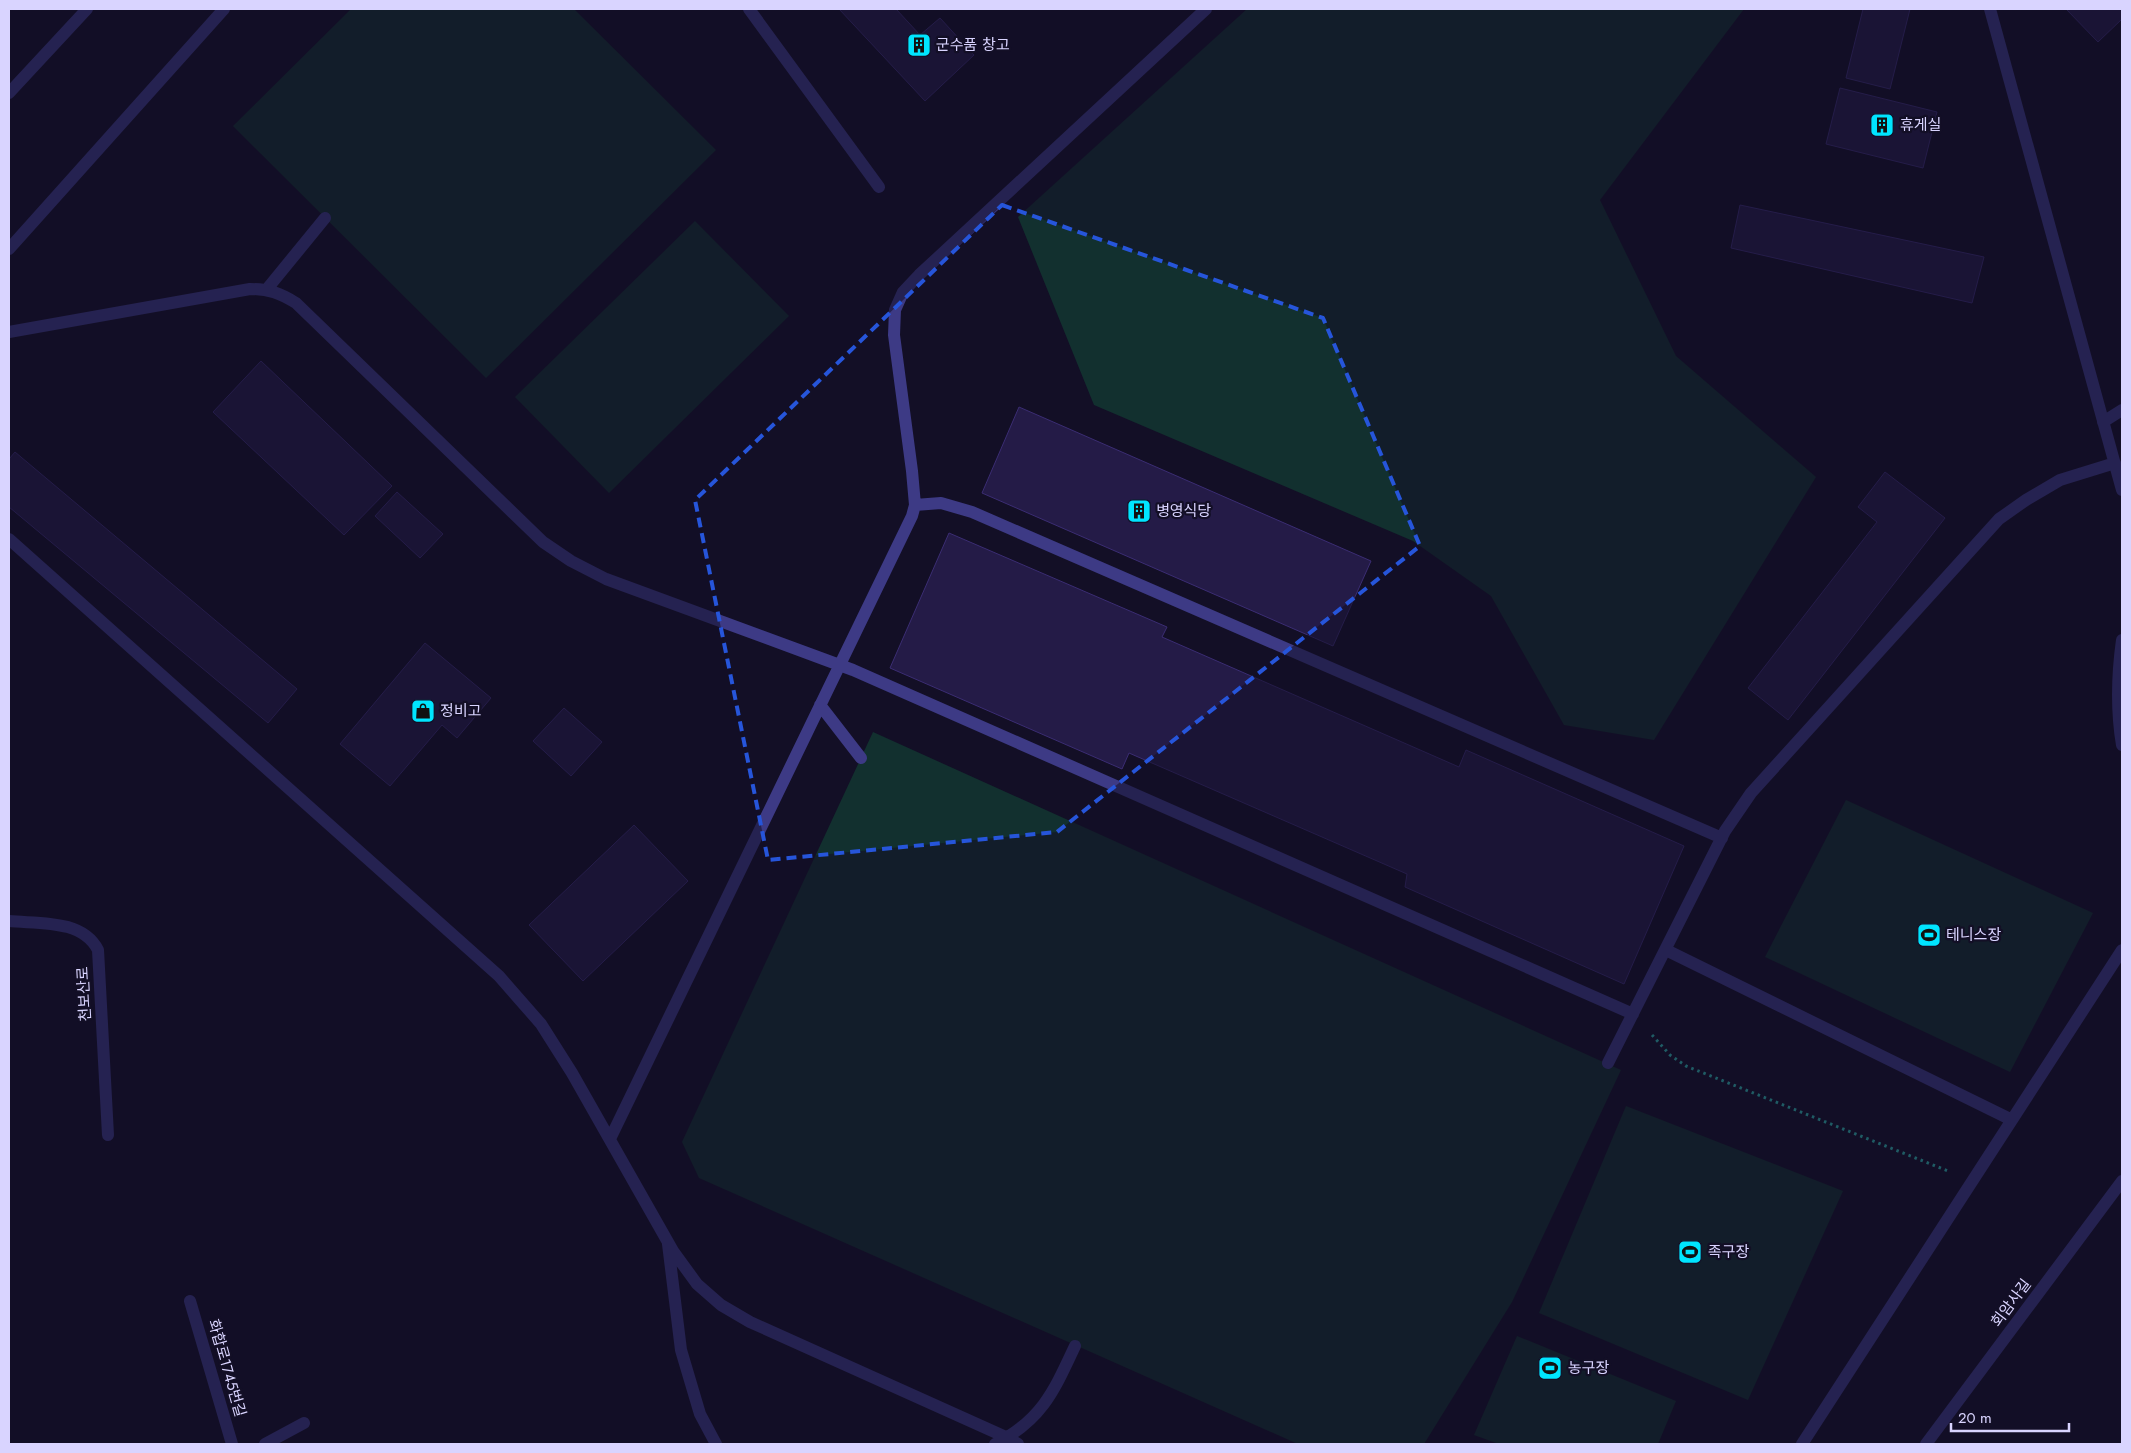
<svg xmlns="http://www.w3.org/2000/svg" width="2131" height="1453" viewBox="0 0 2131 1453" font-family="Jost,'Noto Sans KR',sans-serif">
  <rect width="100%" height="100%" fill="#130f26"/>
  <!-- green -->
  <path fill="#12302f" d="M 351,9 L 574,9 L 716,150 L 486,378 L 233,126 Z
    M 1247,9 L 1744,9 L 1600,200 L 1676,356 L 1816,477 L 1654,740 L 1564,725 L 1491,596 L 1413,541 L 1094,405 L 1018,217 Z
    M 695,221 L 789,316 L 609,493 L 515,397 Z
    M 873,732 L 1621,1070 L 1512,1302 L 1424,1444 L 1298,1444 L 699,1178 L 682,1142 Z
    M 1846,800 L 2093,913 L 2010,1072 L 1765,957 Z
    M 1626,1106 L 1843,1191 L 1748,1400 L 1539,1313 Z
    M 1517,1336 L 1676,1401 L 1658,1444 L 1499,1444 L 1474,1435 Z"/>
  <!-- building -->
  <path fill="#241b47" stroke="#3b2d73" d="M 839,9 L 896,9 L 920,35 L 940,18 L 974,55 L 925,101 Z
    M 1863,9 L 1910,9 L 1890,89 L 1846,78 Z
    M 2066,9 L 2122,9 L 2122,19 L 2098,42 Z
    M 1840,88 L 1937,112 L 1923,168 L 1826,144 Z
    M 1740,205 L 1984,257 L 1972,303 L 1731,248 Z
    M 261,361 L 392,486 L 344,535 L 213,412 Z
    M 1019,407 L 1371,561 L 1333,646 L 982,493 Z
    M 15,452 L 297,689 L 268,723 L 9,507 L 9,459 Z
    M 1885,472 L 1945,518 L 1788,720 L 1748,688 L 1877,522 L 1858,507 Z
    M 397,492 L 443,534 L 420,558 L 375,516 Z
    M 949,533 L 1167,627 L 1162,637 L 1459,767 L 1466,750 L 1684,846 L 1624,984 L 1405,887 L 1407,874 L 1129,753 L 1122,769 L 890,668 Z
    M 425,643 L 491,698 L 457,738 L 442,725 L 390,786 L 340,744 Z
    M 564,708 L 602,742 L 571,776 L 533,741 Z
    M 634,825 L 688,881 L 583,981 L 529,925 Z"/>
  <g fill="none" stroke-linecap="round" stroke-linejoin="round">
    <!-- path -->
    <path stroke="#2fb8b0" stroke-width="3" stroke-dasharray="2.5 4" stroke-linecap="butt" d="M 1652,1035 L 1670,1055 L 1686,1066 L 1948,1171"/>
    <!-- service -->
    <path stroke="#3d3a85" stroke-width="12" d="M 749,9 L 879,187
      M 1990,9 L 2122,490
      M 9,93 L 87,9
      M 9,249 L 224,9
      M 267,289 L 325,218
      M 9,332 L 250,289 C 269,289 280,293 296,303 L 543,542 L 571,561 L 606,579 L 853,670 L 1633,1014
      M 2103,422 L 2122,410
      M 915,505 L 941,503 L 972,512 L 1722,838
      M 9,539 L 499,976 L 541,1024 L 572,1073 L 673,1251 L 697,1284 L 721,1305 L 750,1322 L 1008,1438 L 1018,1444
      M 2122,640 C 2117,676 2116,709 2122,745
      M 820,705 L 861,758
      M 9,921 C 39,924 82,919 98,950 L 108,1135
      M 1666,950 L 2012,1120
      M 1608,1063 L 1725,831 L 1751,793 L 1999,519 L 2026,500 L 2060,480 L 2115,463
      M 610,1139 L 912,516 L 915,505 L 912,471 L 894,335 L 895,310 L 903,292 L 919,275 L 1206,9
      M 668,1244 L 681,1350 L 700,1414 L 716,1444
      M 190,1301 L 232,1444
      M 265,1444 L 304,1423
      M 995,1444 C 1042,1420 1054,1391 1075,1346
      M 1802,1444 L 2122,950
      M 1926,1444 L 2122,1181"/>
  </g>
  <!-- marked area -->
  <path d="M0 0H2131V1453H0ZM 1002,205 L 1323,318 L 1420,546 L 1057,832 L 768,860 L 695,500 Z" fill="#130f26" fill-opacity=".55" fill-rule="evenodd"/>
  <path fill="none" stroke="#2655da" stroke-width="4" stroke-dasharray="10 6" stroke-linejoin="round" d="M 1002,205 L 1323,318 L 1420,546 L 1057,832 L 768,860 L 695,500 Z"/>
  <!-- icons -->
  <defs>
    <g id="building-square" transform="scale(1.25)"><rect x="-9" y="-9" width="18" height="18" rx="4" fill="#00e5ff" stroke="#130f26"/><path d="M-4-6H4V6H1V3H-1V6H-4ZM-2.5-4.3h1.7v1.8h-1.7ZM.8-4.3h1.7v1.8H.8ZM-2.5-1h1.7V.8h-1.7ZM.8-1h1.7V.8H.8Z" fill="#111"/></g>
    <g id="shop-square" transform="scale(1.25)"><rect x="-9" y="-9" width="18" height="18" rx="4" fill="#00e5ff" stroke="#130f26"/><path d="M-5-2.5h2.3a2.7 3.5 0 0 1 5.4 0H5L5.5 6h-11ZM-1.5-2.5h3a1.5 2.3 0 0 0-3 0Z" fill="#111"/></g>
    <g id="stadium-square" transform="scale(1.25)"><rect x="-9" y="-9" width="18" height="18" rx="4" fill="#00e5ff" stroke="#130f26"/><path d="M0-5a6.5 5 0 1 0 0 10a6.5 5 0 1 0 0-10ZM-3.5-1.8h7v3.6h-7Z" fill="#111"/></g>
  </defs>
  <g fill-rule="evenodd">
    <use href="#building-square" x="919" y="45"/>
    <use href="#building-square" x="1882" y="125"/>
    <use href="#building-square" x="1139" y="511"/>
    <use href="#shop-square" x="423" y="711"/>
    <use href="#stadium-square" x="1929" y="935"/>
    <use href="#stadium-square" x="1690" y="1252"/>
    <use href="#stadium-square" x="1550" y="1368"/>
  </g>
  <g text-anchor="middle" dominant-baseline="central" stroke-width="4.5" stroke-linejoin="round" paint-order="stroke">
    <!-- poi labels -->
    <g font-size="15" fill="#d9d4ff" stroke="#130f26" text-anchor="start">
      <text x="936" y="45">군수품 창고</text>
      <text x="1900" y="125">휴게실</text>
      <text x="1156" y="511">병영식당</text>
      <text x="440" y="711">정비고</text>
      <text x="1946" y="935">테니스장</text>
      <text x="1708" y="1252">족구장</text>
      <text x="1568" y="1368">농구장</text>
    </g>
    <!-- street labels -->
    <g font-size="15" fill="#d9d4ff" stroke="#130f26">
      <text transform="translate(84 994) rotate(-93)">천보산로</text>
      <text transform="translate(2011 1303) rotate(-53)">회암사길</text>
      <text transform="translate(227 1368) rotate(74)">화합로1745번길</text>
    </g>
  </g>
  <!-- border -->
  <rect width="2131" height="1453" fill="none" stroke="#d9d4ff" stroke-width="20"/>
  <!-- scale -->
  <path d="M1951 1423v8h118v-8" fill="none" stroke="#d9d4ff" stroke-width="2.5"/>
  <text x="1958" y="1423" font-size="15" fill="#d9d4ff" stroke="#130f26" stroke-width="4" paint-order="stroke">20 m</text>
</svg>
